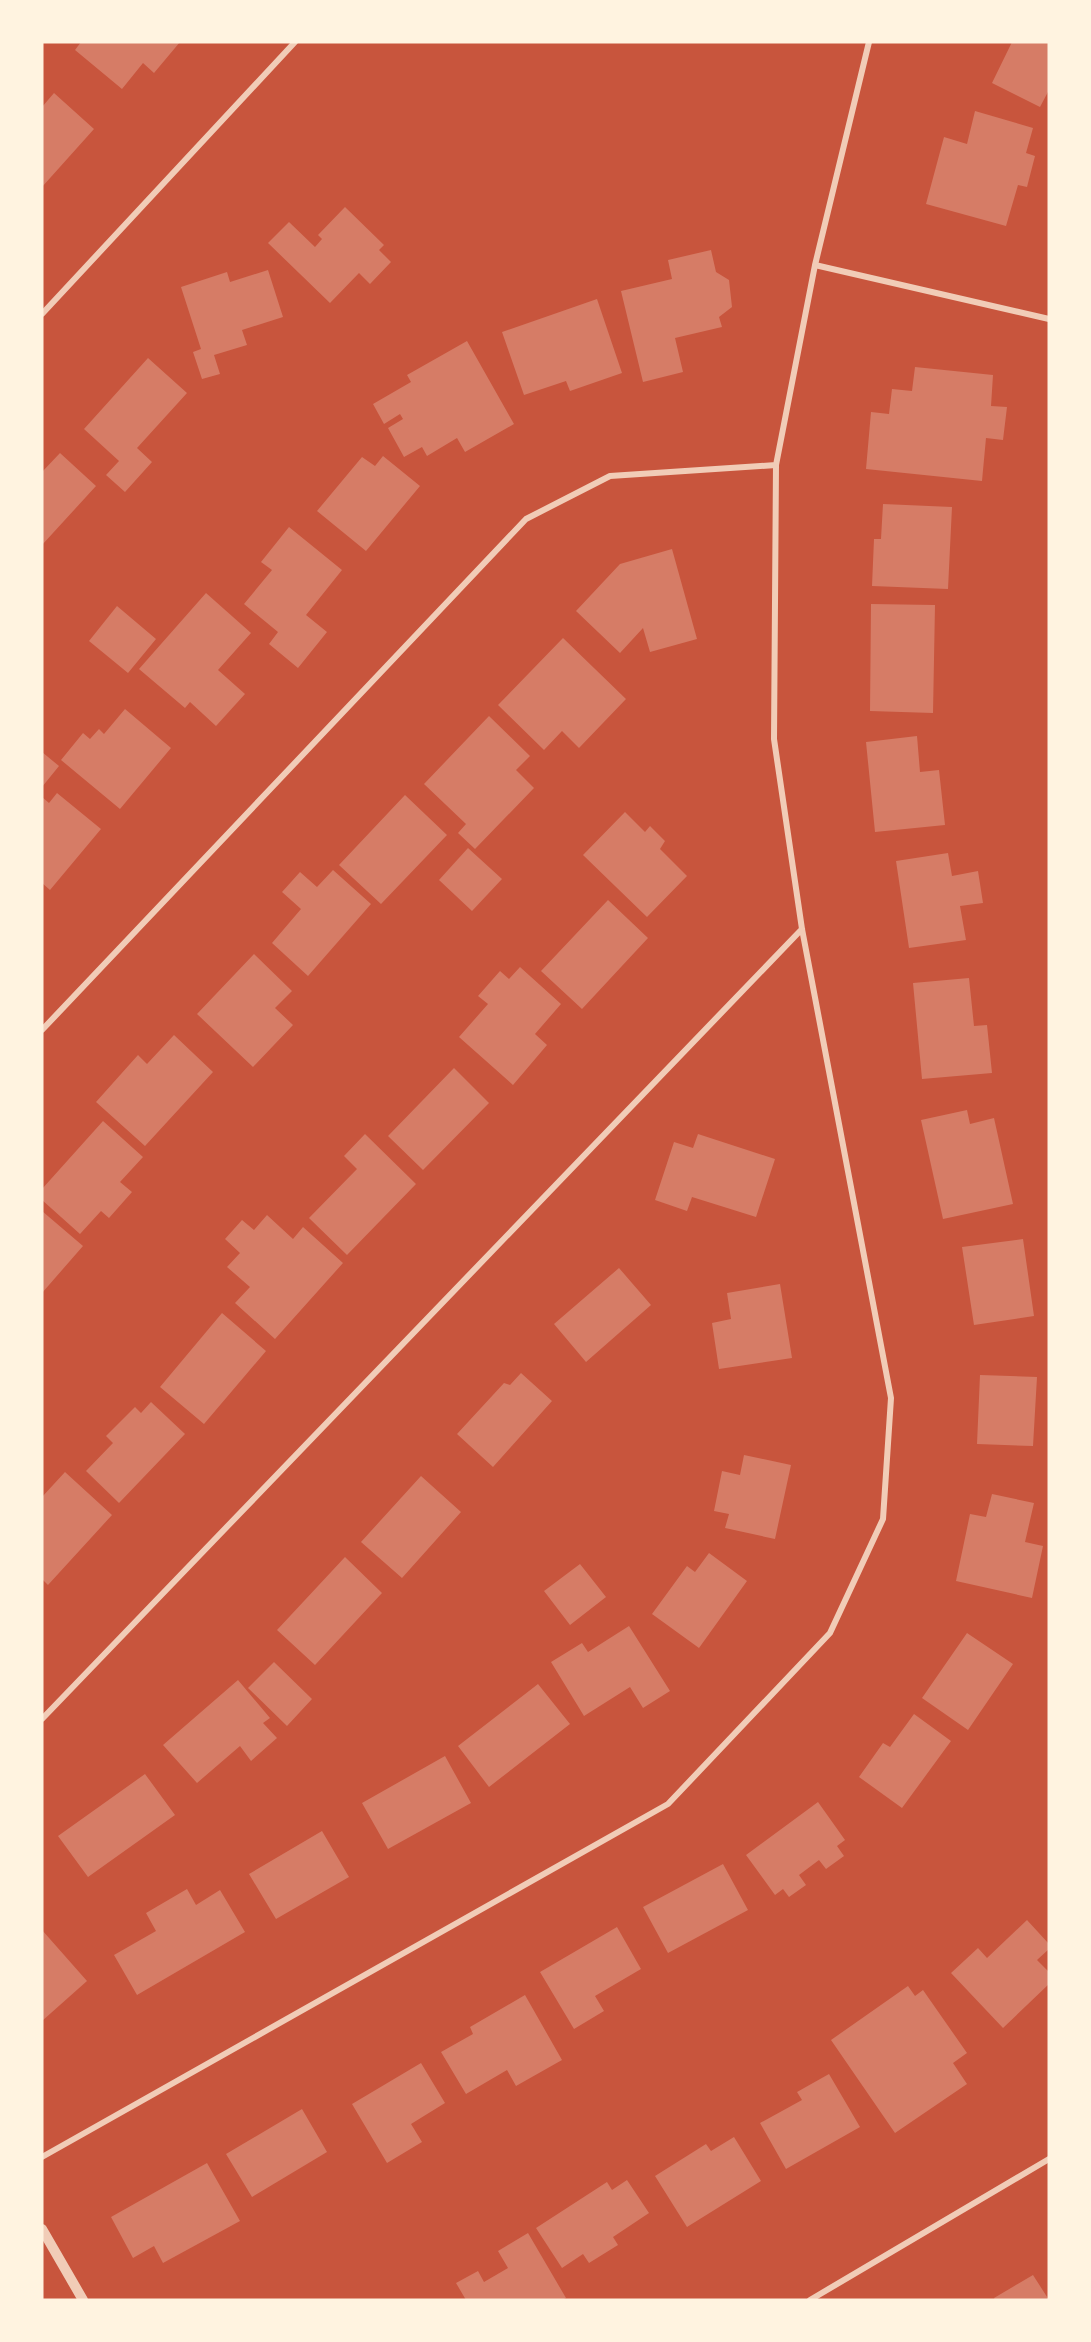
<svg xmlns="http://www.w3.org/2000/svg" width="1091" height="2342" viewBox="0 0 1091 2342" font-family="'Noto Sans',sans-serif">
  <rect width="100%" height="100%" fill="#c8553d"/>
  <!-- building -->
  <path fill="#d67c66" d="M 81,42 L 180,42 L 154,73 L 143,63 L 122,89 L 75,50 Z
    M 1012,42 L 1049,42 L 1049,90 L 1040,107 L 992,83 Z
    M 54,93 L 94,129 L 42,187 L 42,107 Z
    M 975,111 L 1033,128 L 1026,153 L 1035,156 L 1027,187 L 1018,185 L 1006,226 L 926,204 L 944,137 L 967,144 Z
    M 345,207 L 384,245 L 379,250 L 391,262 L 370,284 L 359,273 L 330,303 L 268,243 L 289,222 L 315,247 L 322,239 L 318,235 Z
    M 711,250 L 716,272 L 729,280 L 732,307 L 719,317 L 722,327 L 675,338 L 683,372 L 643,382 L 621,291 L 672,279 L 668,260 Z
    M 268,270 L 283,317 L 242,330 L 247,345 L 214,355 L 220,374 L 202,379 L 193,352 L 201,349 L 181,287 L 227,272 L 230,282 Z
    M 597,299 L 622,373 L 570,391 L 566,381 L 524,395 L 502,332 Z
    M 467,341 L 514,424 L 465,452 L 457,438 L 427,456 L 422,447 L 404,457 L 388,428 L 403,419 L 400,414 L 384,424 L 373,404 L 411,382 L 407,375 Z
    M 148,358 L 187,393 L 137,448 L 152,462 L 125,492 L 106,475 L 119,461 L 84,429 Z
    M 915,367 L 993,375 L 991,406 L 1007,407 L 1003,440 L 986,438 L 982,481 L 866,469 L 871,412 L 889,414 L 892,389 L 912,391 Z
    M 60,453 L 96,486 L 42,545 L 42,472 Z
    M 383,456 L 420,486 L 366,551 L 317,511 L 362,457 L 375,466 Z
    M 883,504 L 952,507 L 948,589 L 872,586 L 874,539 L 881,539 Z
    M 289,527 L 342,570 L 306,615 L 327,632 L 298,668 L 269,644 L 278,632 L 244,604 L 272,570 L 261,562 Z
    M 672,549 L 697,639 L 650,652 L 643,628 L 620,653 L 576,611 L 620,564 Z
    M 206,593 L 251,633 L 218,670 L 245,694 L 216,726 L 190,702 L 185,708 L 139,669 Z
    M 871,604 L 935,605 L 933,713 L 870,711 Z
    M 117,606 L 156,639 L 128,673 L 89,641 Z
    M 563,638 L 626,699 L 579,748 L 562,731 L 544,750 L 498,705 Z
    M 125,709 L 171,748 L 120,809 L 61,760 L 83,733 L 90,739 L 99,729 L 104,734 Z
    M 489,716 L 530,756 L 516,770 L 534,788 L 475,849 L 458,833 L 466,824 L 424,784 Z
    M 917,736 L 920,772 L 939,770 L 945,825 L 875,832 L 866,742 Z
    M 42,752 L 59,766 L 42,787 Z
    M 57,793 L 101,829 L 50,890 L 42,883 L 42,797 L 49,803 Z
    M 405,795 L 447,835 L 381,904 L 339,865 Z
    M 625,812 L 645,832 L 650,826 L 665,841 L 660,849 L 687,876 L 647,917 L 583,855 Z
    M 468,848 L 502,879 L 472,911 L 439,880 Z
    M 948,853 L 952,876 L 978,871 L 983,903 L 960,906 L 966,940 L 909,948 L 896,861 Z
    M 333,870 L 371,904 L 308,976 L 272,943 L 301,909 L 282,892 L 300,872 L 317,887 Z
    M 608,900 L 648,938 L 582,1009 L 541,971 Z
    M 254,954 L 292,991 L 275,1008 L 293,1025 L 253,1067 L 197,1014 Z
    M 520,967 L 561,1004 L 535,1034 L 547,1045 L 513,1085 L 459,1037 L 488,1004 L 478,996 L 500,971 L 509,979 Z
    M 969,978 L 974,1026 L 987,1025 L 992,1073 L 922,1079 L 913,983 Z
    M 174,1035 L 213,1072 L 145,1146 L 96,1102 L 138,1055 L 147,1064 Z
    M 454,1068 L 489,1103 L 423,1170 L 388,1136 Z
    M 967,1110 L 970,1124 L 994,1118 L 1013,1204 L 943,1219 L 921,1120 Z
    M 103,1121 L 143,1157 L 120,1182 L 132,1192 L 109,1218 L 101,1211 L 80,1234 L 42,1200 L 42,1189 Z
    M 365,1134 L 416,1184 L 347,1255 L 309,1218 L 357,1169 L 344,1156 Z
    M 698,1134 L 775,1159 L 756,1217 L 692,1197 L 687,1211 L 655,1200 L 674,1142 L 693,1148 Z
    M 42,1211 L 83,1246 L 42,1293 Z
    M 267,1215 L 293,1239 L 303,1227 L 343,1263 L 275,1339 L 235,1303 L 250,1287 L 227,1267 L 240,1253 L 225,1239 L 242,1220 L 254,1230 Z
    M 1023,1239 L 1034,1316 L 974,1325 L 962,1247 Z
    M 619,1268 L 651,1305 L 586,1362 L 554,1324 Z
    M 780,1284 L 792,1358 L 719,1369 L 712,1323 L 731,1319 L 727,1293 Z
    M 222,1313 L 266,1351 L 204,1424 L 160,1387 Z
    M 521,1373 L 552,1401 L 493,1467 L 457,1434 L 504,1383 L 510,1385 Z
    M 980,1375 L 1037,1377 L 1033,1446 L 977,1444 Z
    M 151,1402 L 185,1434 L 119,1503 L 86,1471 L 113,1443 L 106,1436 L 135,1407 L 141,1413 Z
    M 744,1455 L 791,1465 L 775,1539 L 725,1528 L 729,1514 L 714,1511 L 722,1471 L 740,1475 Z
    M 65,1472 L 112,1515 L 48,1585 L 42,1579 L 42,1497 Z
    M 421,1476 L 461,1512 L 402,1578 L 361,1542 Z
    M 992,1494 L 1034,1503 L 1025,1542 L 1043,1546 L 1032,1598 L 956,1581 L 970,1514 L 986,1517 Z
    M 709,1553 L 747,1581 L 699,1648 L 652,1614 L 687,1566 L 695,1572 Z
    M 345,1557 L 382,1593 L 315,1665 L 277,1630 Z
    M 580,1564 L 606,1597 L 570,1625 L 544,1591 Z
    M 629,1626 L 670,1691 L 643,1708 L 630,1687 L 584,1716 L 551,1662 L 582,1643 L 588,1652 Z
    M 967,1633 L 1013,1664 L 968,1730 L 922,1698 Z
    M 274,1662 L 312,1699 L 287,1726 L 248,1688 Z
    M 238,1680 L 270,1718 L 263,1723 L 277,1738 L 251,1761 L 240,1746 L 197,1783 L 163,1745 Z
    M 538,1684 L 570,1724 L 489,1787 L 458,1746 Z
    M 914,1714 L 951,1741 L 902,1808 L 859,1777 L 883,1743 L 890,1747 Z
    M 445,1756 L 471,1803 L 388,1849 L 362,1803 Z
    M 145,1774 L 175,1815 L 88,1877 L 58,1836 Z
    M 818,1802 L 845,1840 L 837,1846 L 844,1856 L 826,1869 L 819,1860 L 799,1875 L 806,1885 L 789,1897 L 783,1889 L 775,1895 L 746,1855 Z
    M 322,1831 L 349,1877 L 276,1919 L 249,1874 Z
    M 723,1864 L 748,1910 L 668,1953 L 643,1907 Z
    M 187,1889 L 196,1905 L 220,1890 L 245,1932 L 137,1995 L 114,1955 L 156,1931 L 146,1913 Z
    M 1027,1920 L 1049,1944 L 1049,1949 L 1037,1960 L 1049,1972 L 1049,1984 L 1003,2028 L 951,1973 L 978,1948 L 987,1958 Z
    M 617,1927 L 641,1969 L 595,1996 L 604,2011 L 574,2029 L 540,1972 Z
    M 42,1930 L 87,1981 L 42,2021 Z
    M 908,1986 L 915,1996 L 923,1990 L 967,2053 L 953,2063 L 967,2084 L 895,2133 L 831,2040 Z
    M 525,1995 L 562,2060 L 516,2086 L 507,2070 L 466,2094 L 441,2052 L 473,2034 L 470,2027 Z
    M 421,2063 L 445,2103 L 411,2124 L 422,2142 L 387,2163 L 352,2104 Z
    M 829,2074 L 860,2127 L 786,2169 L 760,2123 L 802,2100 L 797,2092 Z
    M 302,2109 L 327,2152 L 252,2197 L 226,2154 Z
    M 734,2137 L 761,2181 L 687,2227 L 655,2176 L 706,2144 L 711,2151 Z
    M 207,2163 L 240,2221 L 163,2263 L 154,2246 L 133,2258 L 111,2217 Z
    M 627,2180 L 649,2213 L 613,2237 L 618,2245 L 589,2263 L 583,2254 L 562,2268 L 536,2228 L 607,2182 L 612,2190 Z
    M 528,2233 L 566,2298 L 562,2300 L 466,2300 L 456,2283 L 478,2271 L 484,2282 L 508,2268 L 498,2251 Z
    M 1033,2275 L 1049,2300 L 995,2300 L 994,2298 Z"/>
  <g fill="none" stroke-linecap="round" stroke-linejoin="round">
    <!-- minor -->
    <path stroke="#f1ccb7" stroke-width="6" d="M 815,265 L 1049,319
      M 42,314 L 295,42
      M 42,1030 L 526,519 L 610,476 L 776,465
      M 42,1719 L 802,929
      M 42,2157 L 668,1804 L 830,1633 L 883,1519 L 891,1398 L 802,929 L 774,739 L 776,465 L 815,265 L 869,42
      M 810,2300 L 1049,2159"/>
    <!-- tertiary -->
    <path stroke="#f1ccb7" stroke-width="10" d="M 42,2229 L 83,2300"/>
  </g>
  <!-- border -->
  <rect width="1091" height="2342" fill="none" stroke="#fff3e0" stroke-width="87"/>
</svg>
